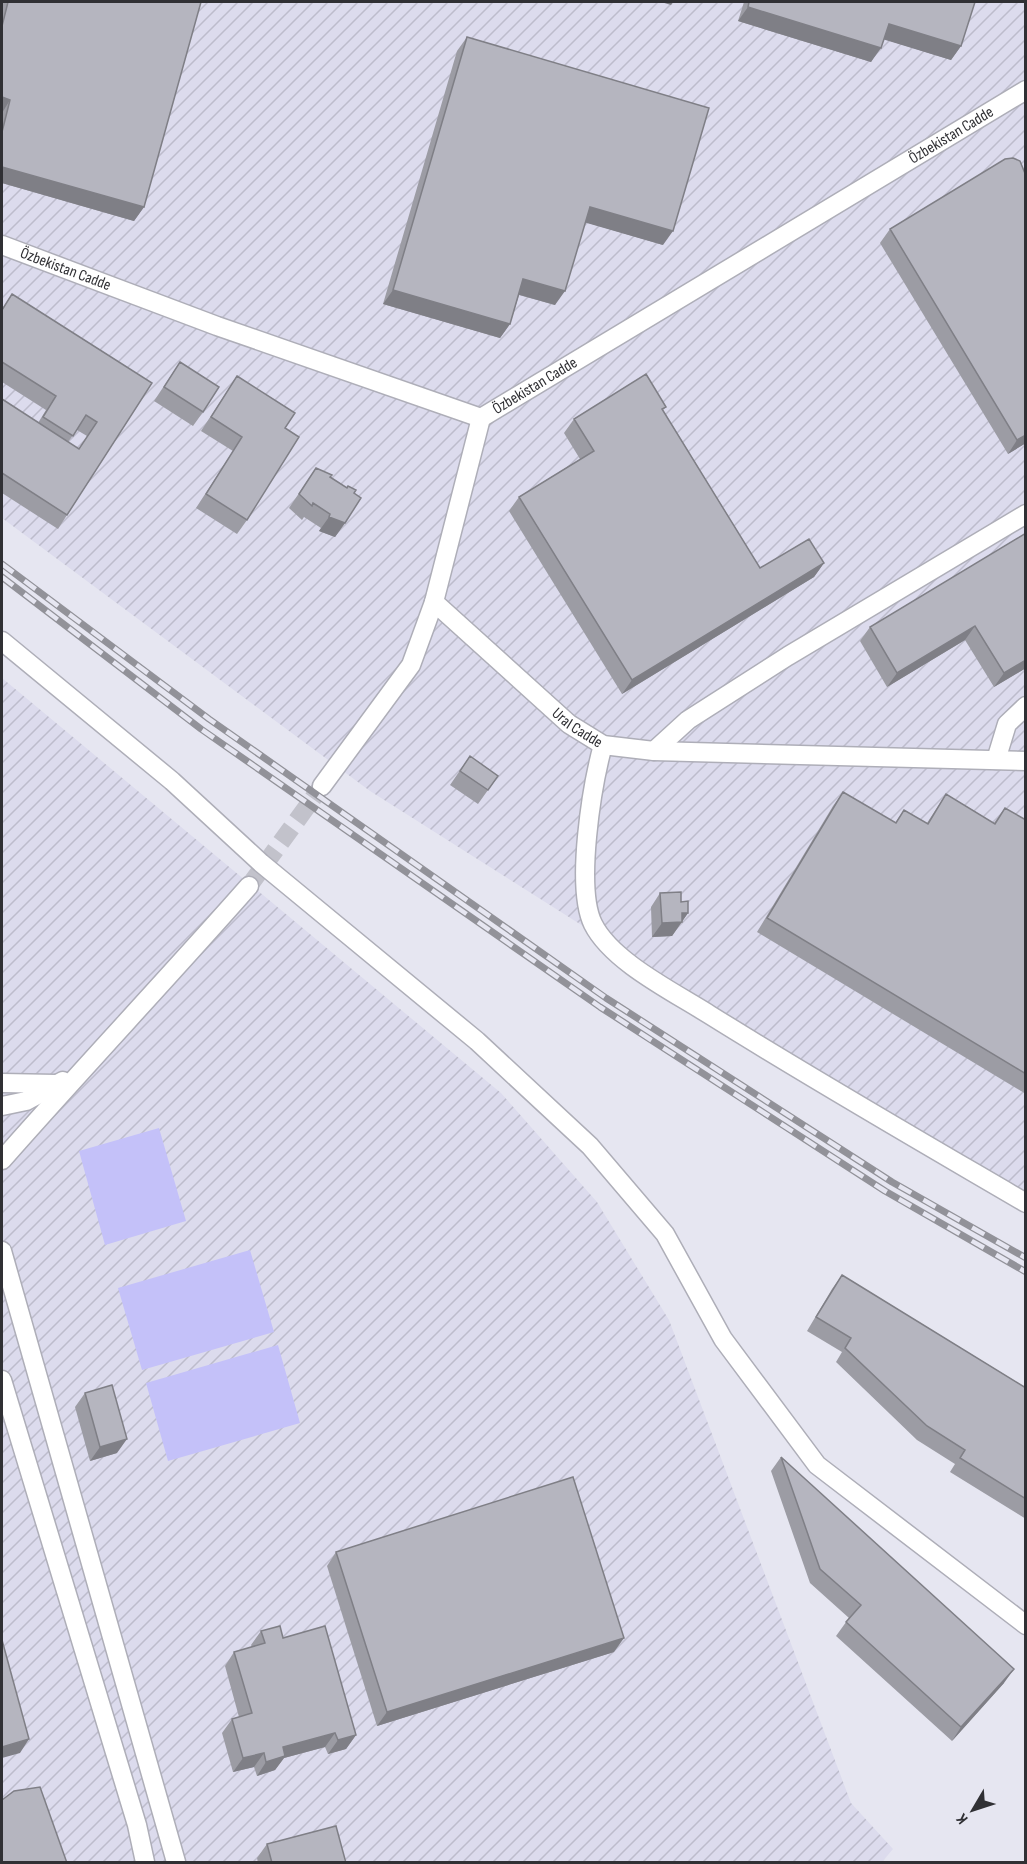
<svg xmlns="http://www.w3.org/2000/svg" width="1027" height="1864" viewBox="0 0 1027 1864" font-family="'Sofia Sans Condensed',sans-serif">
  <defs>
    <pattern id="industrial-furrows" width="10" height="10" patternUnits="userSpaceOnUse" patternTransform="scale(1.5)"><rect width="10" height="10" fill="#dcdbed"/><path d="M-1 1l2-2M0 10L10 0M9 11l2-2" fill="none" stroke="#bdbccc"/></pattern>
  </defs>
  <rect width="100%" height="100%" fill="#e6e6f1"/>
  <!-- industrial -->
  <path fill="url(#industrial-furrows)" d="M 2,2 L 1025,2 L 1025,1192 L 774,1047 L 370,791 L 2,518 Z
    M 2,678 L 501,1093 L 597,1202 L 669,1320 L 851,1803 L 893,1849 L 882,1862 L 2,1862 Z"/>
  <!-- garden -->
  <path fill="#c4c1f9" d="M 159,1128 L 186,1221 L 105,1245 L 79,1151 Z
    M 250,1250 L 274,1332 L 142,1370 L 118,1288 Z
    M 278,1345 L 300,1423 L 168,1461 L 146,1383 Z"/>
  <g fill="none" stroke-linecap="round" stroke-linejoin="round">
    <!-- minor-tunnel -->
    <path stroke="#c2c2cb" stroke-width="18" stroke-dasharray="18 9" stroke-linecap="butt" d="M 249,886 L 322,786"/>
    <!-- minor casing -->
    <g stroke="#aeaeb8" stroke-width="21">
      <g id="minor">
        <path id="s1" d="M 2,245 L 217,326 L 481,418 L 1026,90"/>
        <path id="s2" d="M 481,418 L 434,602 L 569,724 L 603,745 L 654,751 L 1026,761"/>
        <path d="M 2,641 L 172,781 L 261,863 L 477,1041 L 590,1146 L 665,1234 L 723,1339 L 817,1465 L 1026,1625"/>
        <path d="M 603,745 C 592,785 575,887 593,924 C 612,962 674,992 710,1015 C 814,1080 920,1141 1026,1203"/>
        <path d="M 654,751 L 688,720 L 788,656 L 1026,514"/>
        <path d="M 996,760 L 1007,724 L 1026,706"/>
        <path d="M 322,786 L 411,665 L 434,602"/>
        <path d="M 2,1083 L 56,1084"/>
        <path d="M 2,1106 L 26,1101 L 63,1081"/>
        <path d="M 2,1160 C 83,1068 167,979 249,886"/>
        <path d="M 2,1251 L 176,1862"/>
        <path d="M 2,1380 L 137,1825 L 145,1862"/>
      </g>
    </g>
    <!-- minor -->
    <use href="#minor" stroke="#fff" stroke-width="18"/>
    <!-- rail casing -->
    <g stroke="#929299" stroke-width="7">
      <path id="rail" d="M 2,564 L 209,719 L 606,998 L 892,1182 L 1026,1258
        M 2,577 L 201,729 L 600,1007 L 885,1191 L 1026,1272"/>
    </g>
    <!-- rail -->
    <use href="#rail" stroke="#e6e6f1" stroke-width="4.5" stroke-dasharray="14" stroke-linecap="butt"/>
  </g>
  <!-- wall -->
  <path fill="#9c9ca4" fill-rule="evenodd" d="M 2,2 L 201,2 L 144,207 L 134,221 L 2,183 Z
    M 744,2 L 975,2 L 961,46 L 951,60 L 884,39 L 871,62 L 738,21 Z
    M 467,37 L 663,245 L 585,222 L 555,305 L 519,295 L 510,324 L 500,338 L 383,304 L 457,51 Z
    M 1026,176 L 1026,443 L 1008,454 L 880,243 L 890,229 Z
    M 12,294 L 152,383 L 58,529 L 2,493 L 2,399 L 38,423 L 46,410 L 2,382 L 2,309 ZM 77,430 L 87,436 L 79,449 L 68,442 Z
    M 180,362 L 203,412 L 193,426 L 154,401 Z
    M 237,376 L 285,428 L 247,520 L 237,534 L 196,508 L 233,451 L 201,431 Z
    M 666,407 L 663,410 L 760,568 L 824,563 L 814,577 L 622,694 L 509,511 L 519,497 L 580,459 L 564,433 L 574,419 Z
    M 316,468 L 354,493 L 345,523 L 335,537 L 319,531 L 321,528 L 304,517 L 302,520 L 289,508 Z
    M 1026,533 L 1026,668 L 994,687 L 965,640 L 887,687 L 860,641 L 870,627 Z
    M 470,756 L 498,776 L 478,804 L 450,785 Z
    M 843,792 L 895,823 L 904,810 L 927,823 L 946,794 L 994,823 L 1005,808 L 1026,820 L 1026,1094 L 757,932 L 833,806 Z
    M 660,893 L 681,902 L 688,913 L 672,936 L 652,937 L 651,907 Z
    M 842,1275 L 1026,1388 L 1026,1519 L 950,1472 L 955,1464 L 917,1440 L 836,1362 L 842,1352 L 807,1331 L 832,1289 Z
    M 85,1393 L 117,1453 L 90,1461 L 75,1407 Z
    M 781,1457 L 1004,1683 L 952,1741 L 836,1636 L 849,1618 L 810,1583 L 771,1471 Z
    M 336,1552 L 614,1652 L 377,1726 L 327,1566 Z
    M 261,1631 L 283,1638 L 356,1735 L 346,1749 L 328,1754 L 325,1747 L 284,1758 L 275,1770 L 257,1776 L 254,1767 L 233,1772 L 222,1733 L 232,1719 L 239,1717 L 225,1666 L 234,1652 L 252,1647 L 251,1645 Z
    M 267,1844 L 346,1863 L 258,1863 L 257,1858 Z"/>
  <!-- shaded-wall -->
  <path fill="#7f7f86" d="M 661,2 L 673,2 L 671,5 Z
    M 748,7 L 881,48 L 871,62 L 738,21 Z
    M 889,24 L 961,46 L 951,60 L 879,38 Z
    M 2,97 L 10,100 L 2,113 Z
    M 2,167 L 144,207 L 134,221 L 2,183 Z
    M 590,207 L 673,231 L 663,245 L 580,221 Z
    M 523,279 L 565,291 L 555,305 L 513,293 Z
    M 393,290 L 510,324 L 500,338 L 383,304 Z
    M 1026,435 L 1026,443 L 1008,454 L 1017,440 Z
    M 329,517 L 345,523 L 335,537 L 319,531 Z
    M 824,563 L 814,577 L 622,694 L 632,680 Z
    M 975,626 L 965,640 L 887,687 L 897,673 Z
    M 1026,660 L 1026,668 L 994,687 L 1004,673 Z
    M 682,913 L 688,913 L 672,936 L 652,937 L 662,923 Z
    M 127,1439 L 117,1453 L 90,1461 L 100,1447 Z
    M 624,1638 L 614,1652 L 377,1726 L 387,1712 Z
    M 1014,1669 L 1004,1683 L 952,1741 L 961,1727 Z
    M 335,1733 L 325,1747 L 284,1758 L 275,1770 L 257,1776 L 266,1762 L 283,1747 Z
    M 356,1735 L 346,1749 L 328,1754 L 338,1740 Z
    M 29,1739 L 20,1753 L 2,1758 L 2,1747 Z
    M 264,1753 L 254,1767 L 233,1772 L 243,1758 Z"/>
  <!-- building -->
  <path fill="#b5b5bf" stroke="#7f7f86" stroke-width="1.5" d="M 8,2 L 201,2 L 144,207 L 2,167 L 2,132 L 10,100 L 2,97 L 2,26 Z
    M 749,2 L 975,2 L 961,46 L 889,24 L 881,48 L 748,7 Z
    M 467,37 L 709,108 L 673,231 L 590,207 L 565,291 L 523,279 L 510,324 L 393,290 Z
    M 1013,158 L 1020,161 L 1026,176 L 1026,435 L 1017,440 L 890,229 L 1005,159 Z
    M 12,294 L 152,383 L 67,515 L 2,473 L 2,399 L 79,449 L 97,422 L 86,415 L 73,436 L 43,417 L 56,396 L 2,362 L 2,310 Z
    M 180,362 L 219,387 L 203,412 L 164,387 Z
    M 646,374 L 666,407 L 662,409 L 760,568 L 809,539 L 824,563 L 632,680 L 519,497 L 594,451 L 574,419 Z
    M 237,376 L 295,413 L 285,428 L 299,437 L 247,520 L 206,494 L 242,437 L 211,417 Z
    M 316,468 L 332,475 L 330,477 L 347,488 L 348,486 L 356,490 L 354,493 L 361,498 L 345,523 L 329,517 L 330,514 L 313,503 L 312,506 L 299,494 Z
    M 1026,533 L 1026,660 L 1004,673 L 975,626 L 897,673 L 870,627 Z
    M 470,756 L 498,776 L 488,790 L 460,771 Z
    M 843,792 L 896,823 L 904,810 L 928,824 L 946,794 L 995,824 L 1005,808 L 1026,820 L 1026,1074 L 767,918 Z
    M 681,892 L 681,902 L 688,901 L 688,913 L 682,913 L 682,922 L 662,923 L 660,893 Z
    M 842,1275 L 1026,1388 L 1026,1499 L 960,1458 L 965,1450 L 927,1426 L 845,1348 L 851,1338 L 816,1317 Z
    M 112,1385 L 127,1439 L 100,1447 L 85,1393 Z
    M 781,1457 L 1014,1669 L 961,1727 L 846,1622 L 861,1605 L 820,1569 Z
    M 573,1477 L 624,1638 L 387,1712 L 336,1552 Z
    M 280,1626 L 283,1638 L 325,1626 L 356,1735 L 338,1740 L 335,1733 L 283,1747 L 285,1756 L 266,1762 L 264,1753 L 243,1758 L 232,1719 L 252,1713 L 234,1652 L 265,1643 L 261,1631 Z
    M 2,1640 L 29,1739 L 2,1747 Z
    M 40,1787 L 67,1863 L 2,1863 L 2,1800 L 14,1791 Z
    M 336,1826 L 346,1863 L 272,1863 L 267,1844 Z"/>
  <g text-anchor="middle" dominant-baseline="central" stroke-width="5" stroke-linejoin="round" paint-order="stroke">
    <!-- street labels -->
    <g font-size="16" fill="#303034" stroke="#e6e6f1">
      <text stroke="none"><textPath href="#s1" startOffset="1058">Özbekistan Cadde</textPath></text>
      <text stroke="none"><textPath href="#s1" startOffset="68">Özbekistan Cadde</textPath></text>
      <text stroke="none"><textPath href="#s1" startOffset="572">Özbekistan Cadde</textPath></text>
      <text stroke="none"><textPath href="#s2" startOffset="381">Ural Cadde</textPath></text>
    </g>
  </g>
  <!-- border -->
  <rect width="1027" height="1864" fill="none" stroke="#303034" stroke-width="6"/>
  <!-- north arrow -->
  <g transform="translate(973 1810) rotate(231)" stroke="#e6e6f1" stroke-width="4.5" paint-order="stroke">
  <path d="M0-4.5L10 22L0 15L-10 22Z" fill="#303034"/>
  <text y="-9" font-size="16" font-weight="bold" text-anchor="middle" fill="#303034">K</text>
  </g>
</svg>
